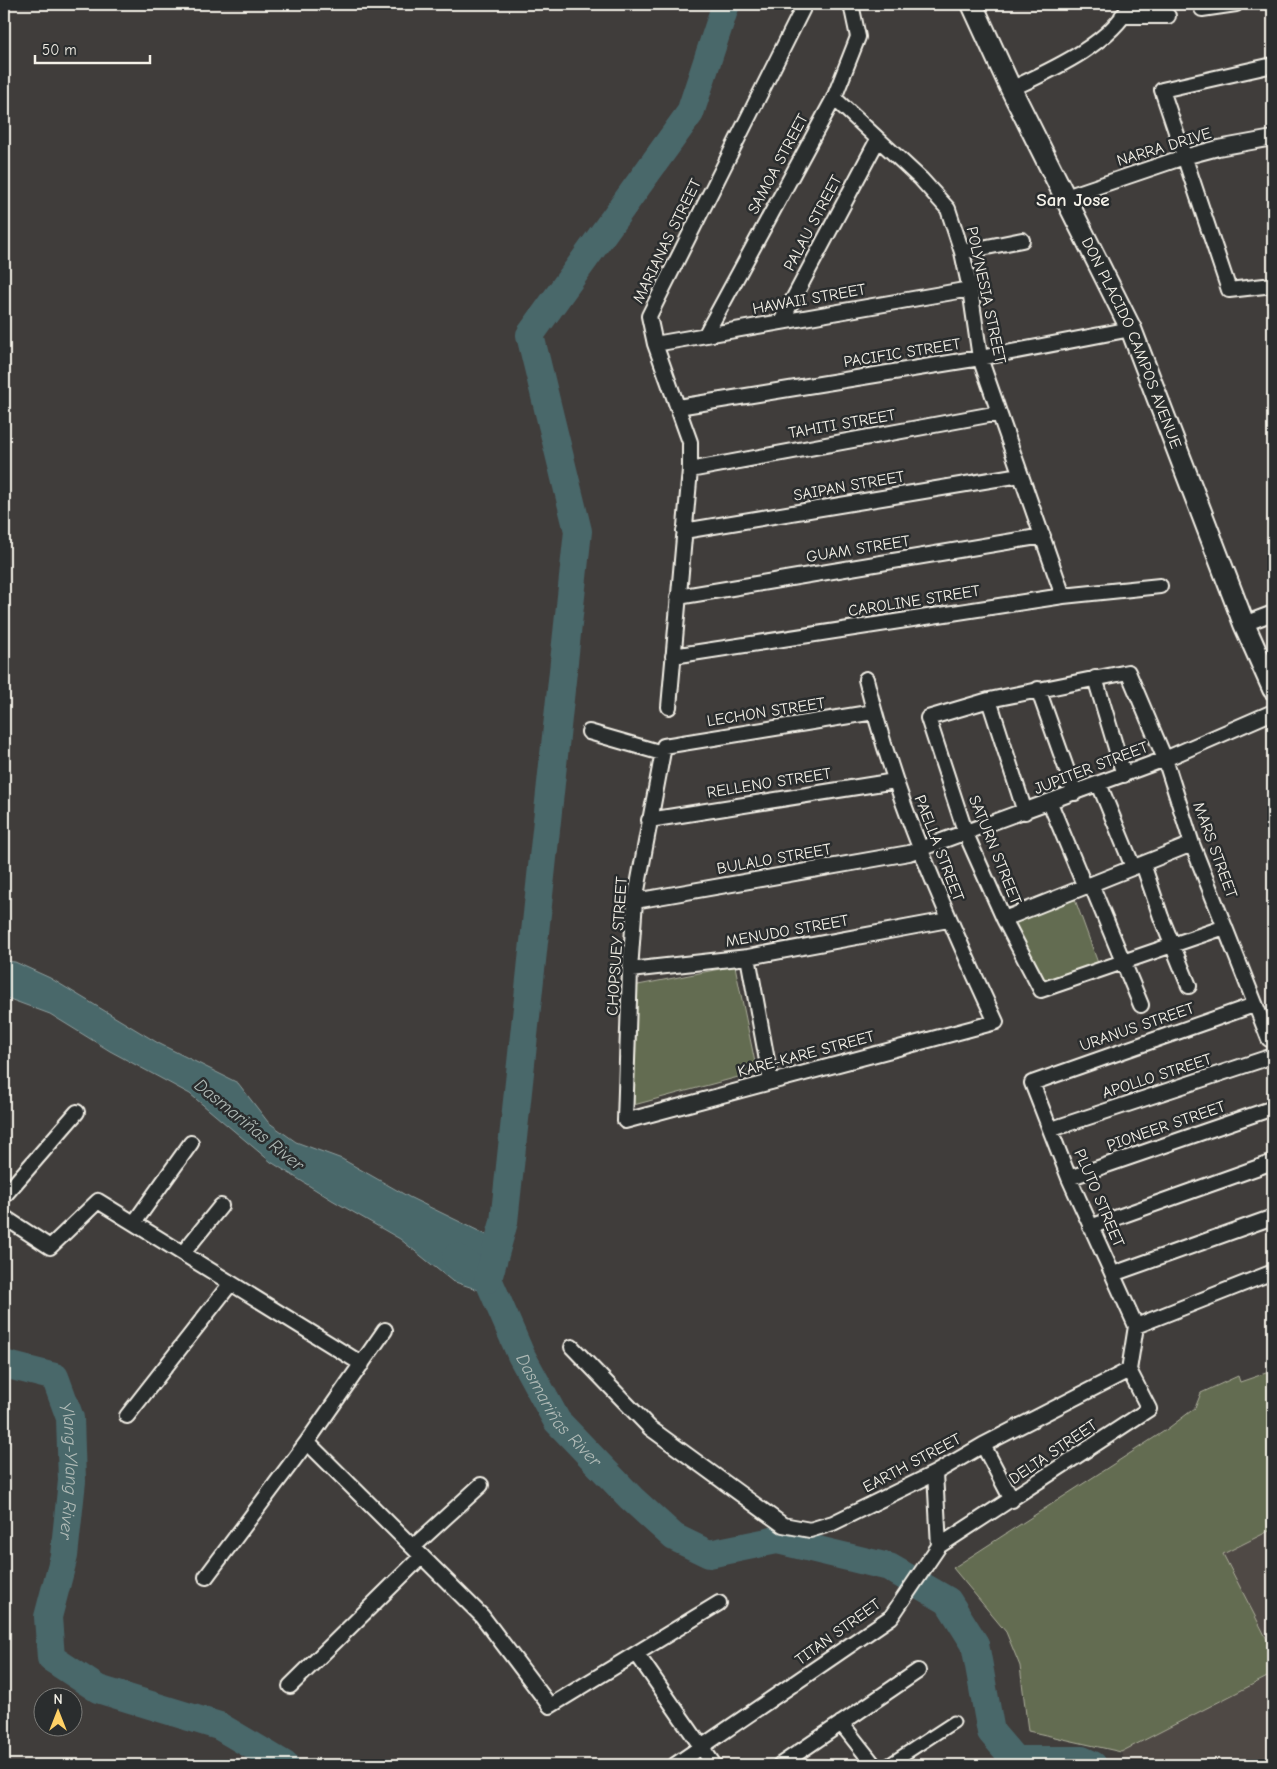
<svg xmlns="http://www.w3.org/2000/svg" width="1277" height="1769" viewBox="0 0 1277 1769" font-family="'Comic Neue',sans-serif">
  <rect width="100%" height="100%" fill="#403d3b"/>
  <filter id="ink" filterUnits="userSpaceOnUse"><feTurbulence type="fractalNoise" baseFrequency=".02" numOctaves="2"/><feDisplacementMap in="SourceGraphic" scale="10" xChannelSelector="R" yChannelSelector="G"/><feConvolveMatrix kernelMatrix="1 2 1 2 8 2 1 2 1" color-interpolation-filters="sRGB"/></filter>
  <g filter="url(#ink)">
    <!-- built -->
    <path fill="#4f4844" d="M 1273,1529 L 1273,1651 L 1223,1554 Z
      M 1273,1674 L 1273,1765 L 1127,1765 L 1121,1752 Z"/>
    <!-- green -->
    <path fill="#646c51" stroke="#acae9c" d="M 1073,894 L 1098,963 L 1045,983 L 1010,919 Z
      M 735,966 L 757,1072 L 630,1106 L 633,986 Z
      M 1269,1372 L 1273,1386 L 1273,1529 L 1223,1554 L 1273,1651 L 1273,1674 L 1121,1752 L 1028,1731 L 1020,1666 L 1006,1632 L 953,1568 L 1166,1430 L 1195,1408 L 1201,1393 L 1238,1376 L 1240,1382 Z"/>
    <!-- water -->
    <path fill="#49676b" stroke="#8d9e9d" d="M 4,961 L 15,962 L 50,978 L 158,1043 L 238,1083 L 268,1122 L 296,1142 L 342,1159 L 409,1197 L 491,1237 L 485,1292 L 452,1281 L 400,1239 L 332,1200 L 271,1162 L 190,1094 L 110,1051 L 50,1014 L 4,997 Z"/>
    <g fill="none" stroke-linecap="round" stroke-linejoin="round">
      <!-- river -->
      <g stroke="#49676b" stroke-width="28">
        <path id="s1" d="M 456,1257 L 488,1279 L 521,1355 L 557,1421 L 631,1498 L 674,1537 L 709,1554 L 777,1540 L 889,1567 L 948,1601 L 975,1644 L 991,1732 L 1015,1760 L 1082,1760 L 1093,1765"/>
        <path d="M 488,1279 L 504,1222 L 578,531 L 530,335 L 690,113 L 726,4"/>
        <path id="s2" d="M 4,1364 L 55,1377 L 70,1418 L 72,1481 L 64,1556 L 48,1617 L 51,1658 L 98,1689 L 219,1726 L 285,1765"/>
      </g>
      <!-- pedestrian casing -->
      <g stroke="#f4f1e8" stroke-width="15">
        <path id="pedestrian" d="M 888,1765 L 954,1722"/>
      </g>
      <!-- minor casing -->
      <g stroke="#f4f1e8" stroke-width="18">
        <path id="minor" d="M 1202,4 L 1202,9 L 1236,4
          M 1122,16 L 1168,16
          M 1273,65 L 1162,90 L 1229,290 L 1273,285
          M 1011,89 C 1051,70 1109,45 1131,4
          M 834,98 L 921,179 L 948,209 L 962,252 L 970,289 L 980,358 L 1063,596
          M 1066,197 L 1184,157 L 1218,148 L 1273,138
          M 962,252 L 1022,240
          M 781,322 L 877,141
          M 706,334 L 834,98 L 858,37 L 851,4
          M 655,344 L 970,289
          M 678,407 L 980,358 L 1131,329
          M 690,470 L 999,413
          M 684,531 L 1020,475
          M 678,597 L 1043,536
          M 1244,624 L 1273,613
          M 673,656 L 1063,596 L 1160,586
          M 1095,678 L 1124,775
          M 866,679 C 896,802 943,908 996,1022 L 625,1121 L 630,970 L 635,901 L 664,746 L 874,712
          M 1038,689 L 1075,793
          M 989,700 L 1025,812
          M 669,707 L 690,470 L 690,442 L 655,344 L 649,316 L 805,4
          M 589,732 L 662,753
          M 1099,784 L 1133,867
          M 1050,803 L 1085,887
          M 649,820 L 895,781
          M 1143,864 L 1161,917 L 1189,986
          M 1091,884 L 1141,1005
          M 635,901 L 909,853 L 1165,759 L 1273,712
          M 1004,919 L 1192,844
          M 1225,927 L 1041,990 L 1004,919 L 966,834 L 928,718 L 989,700 L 1128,672 L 1165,759 L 1192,844 L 1269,1039 L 1273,1037
          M 748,957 L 771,1082
          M 630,970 L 748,957 L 948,920
          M 1052,1129 L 1273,1056
          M 1069,1178 L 1273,1108
          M 4,1196 L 77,1112
          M 4,1217 L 50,1247 L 98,1201 L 362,1364
          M 134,1223 L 191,1143
          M 1090,1227 L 1273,1162
          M 183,1253 L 221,1206
          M 1113,1274 L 1273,1217
          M 1136,1326 L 1069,1178 L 1032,1083 L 1254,1005
          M 1136,1326 L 1273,1272
          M 572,1347 L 650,1428 L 783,1525 L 810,1530 L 833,1523 L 935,1473 L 983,1445 L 1129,1370 L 1136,1326
          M 127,1416 L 231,1283
          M 307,1442 L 482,1616 L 550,1706 L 719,1603
          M 983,1445 L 1012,1500
          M 939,1546 L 1149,1409 L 1129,1370
          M 413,1547 L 481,1485
          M 206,1577 L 307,1442 L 385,1330
          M 637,1654 L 714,1765
          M 290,1686 L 422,1556
          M 841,1723 L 874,1765
          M 675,1765 L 891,1617 L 939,1546 L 935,1473
          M 780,1765 L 918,1671"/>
      </g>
      <!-- secondary casing -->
      <g stroke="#f4f1e8" stroke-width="24">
        <g id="secondary">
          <path id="s3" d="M 972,4 L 1011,89 L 1131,329 L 1244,624 L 1273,689"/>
        </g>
      </g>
      <!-- pedestrian -->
      <use href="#pedestrian" stroke="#2a2d2e" stroke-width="11"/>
      <!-- minor -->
      <use href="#minor" stroke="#2a2d2e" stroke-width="14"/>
      <!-- secondary -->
      <use href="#secondary" stroke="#2a2d2e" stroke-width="20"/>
    </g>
  </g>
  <g text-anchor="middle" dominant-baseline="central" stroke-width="5" stroke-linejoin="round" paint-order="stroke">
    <!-- street labels -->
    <g font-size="16" fill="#f4f1e8" stroke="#2a2d2e">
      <text transform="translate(1164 147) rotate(-17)">NARRA DRIVE</text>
      <text transform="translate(778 164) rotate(-62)">SAMOA STREET</text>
      <text transform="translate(813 223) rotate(-62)">PALAU STREET</text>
      <text transform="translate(667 241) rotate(-64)">MARIANAS STREET</text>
      <text transform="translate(986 295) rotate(78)">POLYNESIA STREET</text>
      <text transform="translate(809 299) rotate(-10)">HAWAII STREET</text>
      <text stroke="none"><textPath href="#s3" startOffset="375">DON PLACIDO CAMPOS AVENUE</textPath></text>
      <text transform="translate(902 353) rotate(-9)">PACIFIC STREET</text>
      <text transform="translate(842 424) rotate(-10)">TAHITI STREET</text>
      <text transform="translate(849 486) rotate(-10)">SAIPAN STREET</text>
      <text transform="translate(858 549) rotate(-9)">GUAM STREET</text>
      <text transform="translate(914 601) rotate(-9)">CAROLINE STREET</text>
      <text transform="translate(766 712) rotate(-9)">LECHON STREET</text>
      <text transform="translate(1091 768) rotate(-21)">JUPITER STREET</text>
      <text transform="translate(769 783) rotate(-9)">RELLENO STREET</text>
      <text transform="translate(939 848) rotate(69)">PAELLA STREET</text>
      <text transform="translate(995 850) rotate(68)">SATURN STREET</text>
      <text transform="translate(1215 850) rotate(70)">MARS STREET</text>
      <text transform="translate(774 859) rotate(-10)">BULALO STREET</text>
      <text transform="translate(787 931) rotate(-10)">MENUDO STREET</text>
      <text transform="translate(617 946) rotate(-86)">CHOPSUEY STREET</text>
      <text transform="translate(1137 1027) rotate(-19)">URANUS STREET</text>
      <text transform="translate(806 1054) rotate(-15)">KARE-KARE STREET</text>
      <text transform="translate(1157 1076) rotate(-18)">APOLLO STREET</text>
      <text transform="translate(1166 1126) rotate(-19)">PIONEER STREET</text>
      <text transform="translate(1099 1198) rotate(67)">PLUTO STREET</text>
      <text transform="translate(1053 1452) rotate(-34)">DELTA STREET</text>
      <text transform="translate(912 1463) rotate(-28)">EARTH STREET</text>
      <text transform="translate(838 1632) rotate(-36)">TITAN STREET</text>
    </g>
    <!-- water labels -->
    <g font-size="18" font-style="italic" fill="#b0bab6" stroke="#2a2d2e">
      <text transform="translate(249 1125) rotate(39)">Dasmariñas River</text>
      <text stroke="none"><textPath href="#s1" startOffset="189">Dasmariñas River</textPath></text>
      <text stroke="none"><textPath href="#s2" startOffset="149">Ylang-Ylang River</textPath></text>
    </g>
    <!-- quarter labels -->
    <g font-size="19" font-weight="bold" fill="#f4f1e8" stroke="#2a2d2e">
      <text x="1073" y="200">San Jose</text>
    </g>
  </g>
  <!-- margin -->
  <rect width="1277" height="1769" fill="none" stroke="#2a2d2e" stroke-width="20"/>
  <rect x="10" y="10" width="1257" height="1749" fill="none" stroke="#f4f1e8" stroke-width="2" filter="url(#ink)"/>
  <!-- north arrow -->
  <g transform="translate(58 1712)"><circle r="24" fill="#2a2d2e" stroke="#7b7b78"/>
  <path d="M0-4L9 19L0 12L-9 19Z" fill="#ffd166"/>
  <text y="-8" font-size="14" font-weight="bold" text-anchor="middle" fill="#f4f1e8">N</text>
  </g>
  <!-- scale -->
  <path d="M35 55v8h115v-8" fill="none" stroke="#f4f1e8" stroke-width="2.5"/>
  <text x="42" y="55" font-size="15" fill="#f4f1e8" stroke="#2a2d2e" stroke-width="4" paint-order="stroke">50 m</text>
</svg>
